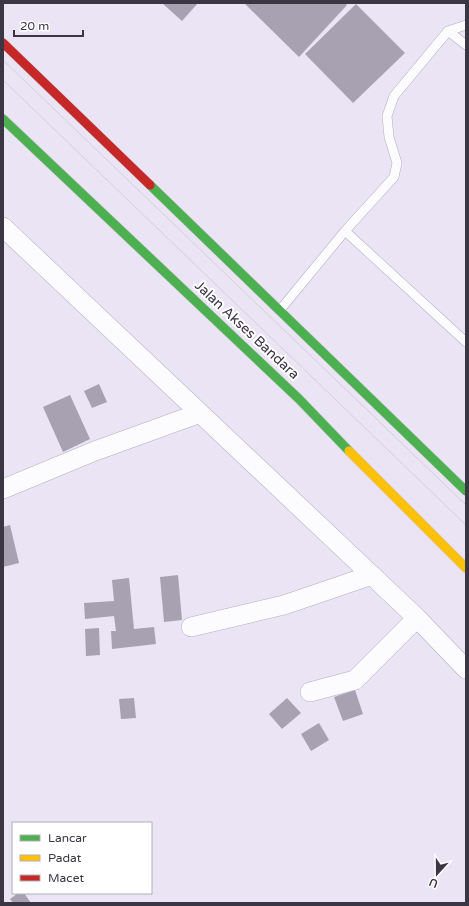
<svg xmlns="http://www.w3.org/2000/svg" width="469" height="906" viewBox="0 0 469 906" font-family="'Varela Round',sans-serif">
  <rect width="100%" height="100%" fill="#eae4f5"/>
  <!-- building -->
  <path fill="#a7a1b2" d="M 162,3 L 198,3 L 182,21 Z
    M 244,3 L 345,3 L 347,5 L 299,57 Z
    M 356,4 L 405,53 L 353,103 L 305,54 Z
    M 99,384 L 107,402 L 92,408 L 84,391 Z
    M 70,395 L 90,439 L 63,452 L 43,407 Z
    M 10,525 L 19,563 L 3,567 L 3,527 Z
    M 178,575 L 182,620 L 164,622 L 160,577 Z
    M 129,578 L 134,629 L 154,627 L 156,644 L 112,649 L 111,631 L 116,631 L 114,616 L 85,619 L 84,603 L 114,601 L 112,580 Z
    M 99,628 L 100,655 L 86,656 L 85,629 Z
    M 355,690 L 363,714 L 343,721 L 334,697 Z
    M 134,698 L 136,718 L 121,719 L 119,699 Z
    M 287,698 L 301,713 L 282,729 L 269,714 Z
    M 319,723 L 329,740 L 311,751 L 301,734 Z
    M 18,893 L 24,893 L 31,903 L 13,903 L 10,899 Z"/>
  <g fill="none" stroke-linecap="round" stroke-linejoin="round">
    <!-- lane casing -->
    <g stroke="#b2aebc" stroke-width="10">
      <path id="lane" d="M 448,31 L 466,45
        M 345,231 L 466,342
        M 280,310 L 345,231 L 394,177 L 397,163 L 389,137 L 387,116 L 394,96 L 448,31 L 466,25"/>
    </g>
    <!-- street casing -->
    <g stroke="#b2aebc" stroke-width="20">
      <path id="street" d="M 3,227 L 417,618 L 466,669
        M 3,489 L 95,451 L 200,413
        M 191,627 L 284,605 L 372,575
        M 310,692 L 355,680 L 417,618"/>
    </g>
    <!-- fast casing -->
    <g stroke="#c9c6ce" stroke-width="10">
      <path id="fast" d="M 3,119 L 299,399 L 349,451
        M 150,185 L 466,491"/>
    </g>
    <!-- slow casing -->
    <g stroke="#c9c6ce" stroke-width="10">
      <path id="slow" d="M 349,451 L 466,568"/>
    </g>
    <!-- jam casing -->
    <g stroke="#c9c6ce" stroke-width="10">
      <path id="jam" d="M 3,43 L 150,185"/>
    </g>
    <!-- lane -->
    <use href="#lane" stroke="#fcfbfe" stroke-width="9"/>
    <!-- street -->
    <use href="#street" stroke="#fcfbfe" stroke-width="19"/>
    <!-- fast -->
    <use href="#fast" stroke="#4caf50" stroke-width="9"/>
    <!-- slow -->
    <use href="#slow" stroke="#ffc107" stroke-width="9"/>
    <!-- jam -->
    <use href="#jam" stroke="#c62828" stroke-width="9"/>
    <!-- tram -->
    <path stroke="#d2d1d6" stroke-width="1" d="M 3,60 L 466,505
      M 3,80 L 466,525"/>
  </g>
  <g text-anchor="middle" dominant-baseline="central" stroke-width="4" stroke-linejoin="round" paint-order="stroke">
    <!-- street labels -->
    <g font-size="14" fill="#3a3644" stroke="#fff">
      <text transform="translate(247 330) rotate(43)">Jalan Akses Bandara</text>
    </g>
  </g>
  <!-- border -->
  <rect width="469" height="906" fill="none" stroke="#3a3644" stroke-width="8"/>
  <!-- legend -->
  <rect x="12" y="822" width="140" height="72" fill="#ffffff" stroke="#b0afb4"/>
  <rect x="20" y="835" width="20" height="6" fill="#4caf50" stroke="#b0afb4"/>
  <text x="48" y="842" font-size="12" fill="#3a3644">Lancar</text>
  <rect x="20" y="855" width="20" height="6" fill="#ffc107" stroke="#b0afb4"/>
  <text x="48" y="862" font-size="12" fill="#3a3644">Padat</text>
  <rect x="20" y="875" width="20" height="6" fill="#c62828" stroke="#b0afb4"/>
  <text x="48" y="882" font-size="12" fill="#3a3644">Macet</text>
  <!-- north arrow -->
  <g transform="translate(437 874) rotate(201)" stroke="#ffffff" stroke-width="3" paint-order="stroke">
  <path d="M0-3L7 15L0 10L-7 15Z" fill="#3a3644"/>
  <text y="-6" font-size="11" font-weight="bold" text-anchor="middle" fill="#3a3644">U</text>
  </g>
  <!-- scale -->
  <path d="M14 30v6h69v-6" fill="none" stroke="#3a3644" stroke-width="2"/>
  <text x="20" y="30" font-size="12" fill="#3a3644" stroke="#ffffff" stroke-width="3" paint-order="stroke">20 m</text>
</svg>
